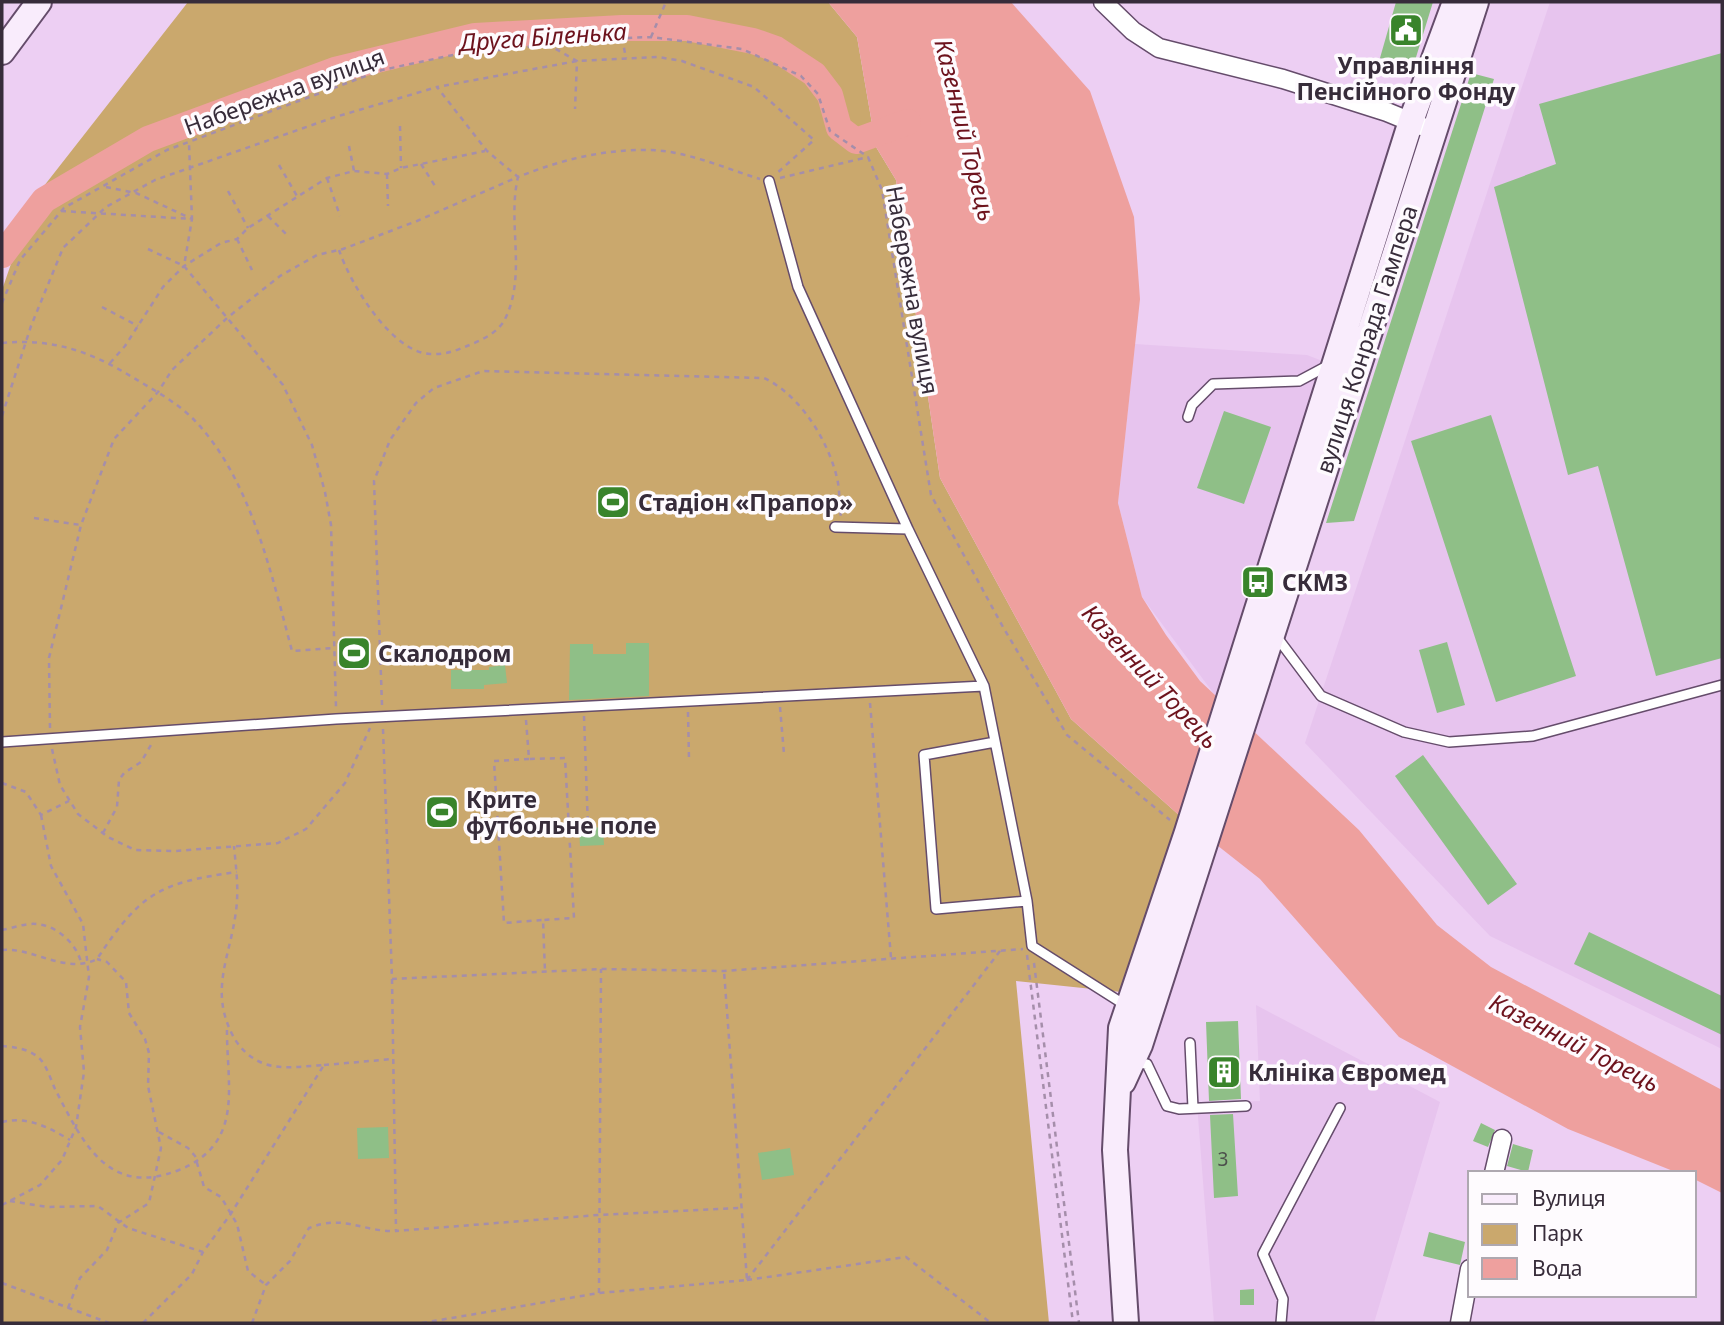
<svg xmlns="http://www.w3.org/2000/svg" width="1724" height="1325" viewBox="0 0 1724 1325" font-family="'Noto Sans',sans-serif">
  <rect width="100%" height="100%" fill="#edcff3"/>
  <!-- built -->
  <path fill="#e7c4ee" d="M 1550,2 L 1722,2 L 1722,1049 L 1490,936 L 1305,743 Z
    M 1135,344 L 1307,355 L 1325,362 L 1217,698 L 1142,597 L 1118,503 Z
    M 1256,1005 L 1440,1102 L 1374,1323 L 1214,1323 L 1197,1104 L 1260,1101 Z"/>
  <!-- green -->
  <path fill="#caa86d" d="M 188,2 L 828,2 L 857,37 L 876,147 L 896,180 L 940,478 L 1071,719 L 1180,816 L 1121,992 L 1016,981 L 1049,1323 L 2,1323 L 2,290 L 33,200 Z"/>
  <!-- water -->
  <path fill="#eea09e" d="M 828,2 L 1011,2 L 1090,91 L 1134,217 L 1140,299 L 1118,503 L 1142,597 L 1166,635 L 1200,681 L 1359,830 L 1437,925 L 1491,967 L 1722,1090 L 1722,1193 L 1694,1179 L 1694,1173 L 1678,1173 L 1568,1129 L 1399,1037 L 1260,879 L 1180,816 L 1071,719 L 940,478 L 896,180 L 876,147 L 857,37 Z"/>
  <g fill="none" stroke-linecap="round" stroke-linejoin="round">
    <!-- river -->
    <path stroke="#eea09e" stroke-width="26" d="M 2,255 L 44,200 L 148,139 L 335,70 L 475,36 L 622,28 L 687,28 L 753,41 L 776,49 L 814,74 L 830,95 L 839,128 L 856,141 L 908,122"/>
  </g>
  <!-- building -->
  <path fill="#8fbf87" d="M 1396,2 L 1433,2 L 1413,67 L 1380,58 Z
    M 1722,53 L 1722,658 L 1656,676 L 1598,466 L 1568,475 L 1494,187 L 1556,164 L 1539,104 Z
    M 1471,73 L 1494,79 L 1354,521 L 1326,523 Z
    M 1224,411 L 1271,427 L 1244,504 L 1197,488 Z
    M 1491,415 L 1576,676 L 1496,702 L 1411,441 Z
    M 1447,642 L 1465,705 L 1437,713 L 1419,650 Z
    M 626,643 L 649,643 L 649,696 L 569,700 L 570,644 L 593,644 L 593,654 L 626,654 Z
    M 505,665 L 507,683 L 484,685 L 484,689 L 451,689 L 451,670 L 489,670 L 489,667 Z
    M 1423,755 L 1517,884 L 1488,905 L 1395,776 Z
    M 603,827 L 604,845 L 580,846 L 579,829 Z
    M 1589,932 L 1722,996 L 1722,1035 L 1574,964 Z
    M 1238,1021 L 1241,1099 L 1209,1101 L 1206,1022 Z
    M 1233,1114 L 1238,1196 L 1214,1198 L 1210,1115 Z
    M 1481,1123 L 1495,1130 L 1488,1147 L 1473,1141 Z
    M 388,1127 L 389,1158 L 358,1159 L 357,1128 Z
    M 1513,1144 L 1533,1150 L 1528,1172 L 1507,1166 Z
    M 790,1148 L 794,1175 L 762,1180 L 758,1153 Z
    M 1429,1232 L 1465,1242 L 1460,1265 L 1423,1256 Z
    M 1254,1289 L 1254,1305 L 1240,1305 L 1240,1290 Z"/>
  <g fill="none" stroke-linecap="round" stroke-linejoin="round">
    <!-- lane casing -->
    <g stroke="#654c6b" stroke-width="12">
      <path id="lane" d="M 769,181 L 798,287 L 908,529
        M 1188,417 L 1192,405 L 1213,384 L 1299,381 L 1329,365
        M 835,527 L 908,529 L 984,686 L 1027,901 L 1032,946 L 1125,1005
        M 1276,636 L 1321,696 L 1404,732 L 1449,742 L 1533,736 L 1722,685
        M 2,742 L 336,719 L 984,686
        M 995,742 L 924,755 L 936,909 L 1027,901
        M 1190,1043 L 1193,1108
        M 1135,1063 L 1147,1064 L 1167,1106 L 1179,1109 L 1246,1106
        M 1281,1323 L 1283,1299 L 1263,1254 L 1340,1108"/>
    </g>
    <!-- street casing -->
    <g stroke="#654c6b" stroke-width="21">
      <path id="street" d="M 1103,2 L 1133,31 L 1159,48 L 1283,79 L 1387,112 L 1421,126
        M 1494,1173 L 1502,1139
        M 1460,1323 L 1470,1269"/>
    </g>
    <!-- secondary casing -->
    <g stroke="#654c6b" stroke-width="28">
      <path id="secondary" d="M 2,52 L 39,2
        M 1123,1082 L 1140,1045 L 1476,2
        M 1126,1323 L 1115,1150 L 1121,1028 L 1187,832 L 1411,121 L 1455,2"/>
    </g>
    <!-- path -->
    <path stroke="#a58eaa" stroke-width="2.5" stroke-dasharray="5 5" stroke-linecap="butt" d="M 651,37 L 666,2
      M 622,38 L 626,58
      M 547,44 L 577,61 L 575,109
      M 400,126 L 401,168
      M 349,146 L 354,171
      M 421,164 L 437,189
      M 279,165 L 297,196
      M 387,174 L 388,206
      M 327,178 L 340,216
      M 780,178 L 868,157
      M 106,187 L 136,193 L 192,219 L 184,266 L 283,385 L 312,445 L 325,492 L 331,525 L 336,708
      M 228,191 L 248,228
      M 61,211 L 192,219 L 189,143
      M 268,216 L 287,235
      M 237,239 L 252,270
      M 148,249 L 184,266
      M 339,250 C 350,283 391,352 430,354 C 444,355 455,351 467,346 C 480,341 498,333 505,319 C 527,275 507,223 518,177 C 560,160 604,149 650,150 C 687,151 724,168 760,179
      M 2,303 L 20,260 L 64,208 L 167,150 L 382,70 L 453,55 L 599,39 L 651,37 L 742,49 L 801,76 L 818,94 L 830,131 L 868,157 L 882,190 L 931,495 L 1003,627 L 1067,735 L 1170,820
      M 102,307 L 138,326
      M 2,343 C 51,338 90,351 132,377 C 154,390 180,404 197,423 C 251,481 272,576 292,651 L 334,648
      M 110,363 L 125,346 L 163,287 L 184,266 L 221,243 L 237,239 L 248,228 L 327,178 L 354,171 L 387,174 L 401,168 L 485,151
      M 2,416 L 31,326 L 63,248 L 106,207 L 155,180 L 332,118 L 437,87
      M 34,518 L 81,525
      M 870,703 L 891,958
      M 382,705 L 374,481 L 390,440 L 416,403 L 434,388 L 483,371 L 764,378 C 800,395 828,440 837,478 C 840,490 839,504 841,517
      M 780,707 L 784,754
      M 688,712 L 689,759
      M 584,716 L 588,828
      M 526,720 L 529,759 L 565,758 L 574,918 L 543,920 L 545,972
      M 50,728 L 49,658 L 81,525 L 114,439 L 158,392 L 172,370 L 227,318 L 280,276 L 317,255 L 343,249 L 417,221 L 518,177 L 487,151 L 437,87 L 577,61 L 658,57 L 682,61 L 754,87 L 814,140 L 776,174
      M 383,729 L 392,979 L 601,969 L 724,971 L 1023,949
      M 52,749 L 60,785 L 78,814 L 108,837 L 135,850 L 175,851 L 278,843 L 306,829 L 345,783 L 370,728
      M 529,759 L 494,761 L 504,923 L 542,920
      M 2,783 L 26,792 L 41,815 L 69,801
      M 103,833 L 117,807 L 119,780 L 124,773 L 141,762 L 151,745
      M 2,930 C 12,928 26,923 36,924 C 56,925 76,943 81,962
      M 2,950 C 33,947 66,975 97,959 C 141,893 158,883 237,872
      M 1027,955 L 1073,1323
      M 1034,963 L 1079,1323
      M 392,979 L 396,1231 L 598,1215 L 739,1208
      M 2,1046 C 15,1047 31,1049 41,1060 C 47,1067 51,1080 55,1089 C 83,1143 108,1198 179,1170 C 246,1143 226,1084 227,1027
      M 324,1065 L 393,1059
      M 2,1122 C 28,1116 48,1127 70,1140
      M 159,1132 L 188,1148 L 195,1156 L 204,1187 L 221,1197 L 237,1224 L 248,1271 L 266,1285
      M 10,1201 L 47,1207 L 98,1206 L 128,1228 L 203,1252 L 230,1215 L 324,1065 C 304,1066 284,1070 265,1064 C 251,1059 240,1049 233,1036 C 209,990 230,958 236,911 C 239,889 236,868 234,846
      M 2,1205 L 40,1185 L 62,1160 L 76,1127 L 84,1072 L 80,1027 L 89,977 L 83,924 L 51,866 L 41,815
      M 747,1280 L 1000,951
      M 747,1280 L 906,1257 L 991,1323
      M 2,1283 L 109,1323
      M 599,1293 L 601,969
      M 68,1308 L 80,1278 L 107,1250 L 118,1223 L 149,1203 L 161,1148 L 148,1086 L 149,1053 L 145,1039 L 129,1013 L 126,982 L 107,962 L 97,959
      M 143,1323 L 192,1274 L 203,1252
      M 252,1323 L 266,1285 L 290,1261 L 309,1228 C 344,1214 362,1232 396,1231
      M 422,1323 L 599,1293 L 747,1280 L 724,971"/>
    <!-- lane -->
    <use href="#lane" stroke="#fff" stroke-width="9"/>
    <!-- street -->
    <use href="#street" stroke="#fff" stroke-width="18"/>
    <!-- secondary -->
    <use href="#secondary" stroke="#f9ecfc" stroke-width="24"/>
  </g>
  <!-- icons -->
  <defs>
    <g id="civic-square" transform="scale(1.75)"><rect x="-9" y="-9" width="18" height="18" rx="4" fill="#39842b" stroke="#fefbfe"/><path d="M-.6-6.5H3V-4.5H.6V-3L4-1V1h2V6H-6V1h2V-1L-.6-3ZM-1.2 2.5V6h2.4V2.5Z" fill="#fff"/></g>
    <g id="stadium-square" transform="scale(1.75)"><rect x="-9" y="-9" width="18" height="18" rx="4" fill="#39842b" stroke="#fefbfe"/><path d="M0-5a6.5 5 0 1 0 0 10a6.5 5 0 1 0 0-10ZM-3.5-1.8h7v3.6h-7Z" fill="#fff"/></g>
    <g id="bus-square" transform="scale(1.75)"><rect x="-9" y="-9" width="18" height="18" rx="4" fill="#39842b" stroke="#fefbfe"/><path d="M-5-6H5V4H4V6H2V4H-2V6H-4V4H-5ZM-3.5-4V0h7V-4ZM-3.5 1.2v1.5H-2V1.2ZM2 1.2v1.5H3.5V1.2Z" fill="#fff"/></g>
    <g id="building-square" transform="scale(1.75)"><rect x="-9" y="-9" width="18" height="18" rx="4" fill="#39842b" stroke="#fefbfe"/><path d="M-4-6H4V6H1V3H-1V6H-4ZM-2.5-4.3h1.7v1.8h-1.7ZM.8-4.3h1.7v1.8H.8ZM-2.5-1h1.7V.8h-1.7ZM.8-1h1.7V.8H.8Z" fill="#fff"/></g>
  </defs>
  <g fill-rule="evenodd">
    <use href="#civic-square" x="1406" y="30"/>
    <use href="#stadium-square" x="613" y="502"/>
    <use href="#bus-square" x="1258" y="582"/>
    <use href="#stadium-square" x="354" y="653"/>
    <use href="#stadium-square" x="442" y="812"/>
    <use href="#building-square" x="1224" y="1072"/>
  </g>
  <g text-anchor="middle" dominant-baseline="central" stroke-width="7" stroke-linejoin="round" paint-order="stroke">
    <!-- number labels -->
    <g font-size="19" fill="#4d514d">
      <text x="1223" y="1159">3</text>
    </g>
    <!-- poi labels -->
    <g font-size="23" font-weight="bold" fill="#372c3a" stroke="#fefbfe" text-anchor="start">
      <text x="1406" y="65" text-anchor="middle">Управління<tspan x="1406" dy="26">Пенсійного Фонду</tspan></text>
      <text x="638" y="502">Стадіон «Прапор»</text>
      <text x="1282" y="582">СКМЗ</text>
      <text x="378" y="653">Скалодром</text>
      <text x="466" y="799">Крите<tspan x="466" dy="26">футбольне поле</tspan></text>
      <text x="1248" y="1072">Клініка Євромед</text>
    </g>
    <!-- street labels -->
    <g font-size="23" fill="#372c3a" stroke="#fefbfe">
      <text transform="translate(284 91) rotate(-20)">Набережна вулиця</text>
      <text transform="translate(913 290) rotate(80)">Набережна вулиця</text>
      <text transform="translate(1366 339) rotate(-72)">вулиця Конрада Гампера</text>
    </g>
    <!-- water labels -->
    <g font-size="24" font-style="italic" fill="#6d121d" stroke="#fefbfe">
      <text transform="translate(543 36) rotate(-4)">Друга Біленька</text>
      <text transform="translate(966 130) rotate(76)">Казенний Торець</text>
      <text transform="translate(1151 676) rotate(47)">Казенний Торець</text>
      <text transform="translate(1575 1042) rotate(27)">Казенний Торець</text>
    </g>
  </g>
  <!-- border -->
  <rect width="1724" height="1325" fill="none" stroke="#372c3a" stroke-width="7"/>
  <!-- legend -->
  <rect x="1468" y="1171" width="228" height="126" fill="#fefbfe" stroke="#aea8b0" stroke-width="2"/>
  <rect x="1482" y="1194" width="35" height="10" fill="#f9ecfc" stroke="#aea8b0" stroke-width="2"/>
  <text x="1532" y="1206" font-size="21" fill="#372c3a">Вулиця</text>
  <rect x="1482" y="1224" width="35" height="21" fill="#caa86d" stroke="#aea8b0" stroke-width="2"/>
  <text x="1532" y="1241" font-size="21" fill="#372c3a">Парк</text>
  <rect x="1482" y="1258" width="35" height="21" fill="#eea09e" stroke="#aea8b0" stroke-width="2"/>
  <text x="1532" y="1276" font-size="21" fill="#372c3a">Вода</text>
</svg>
